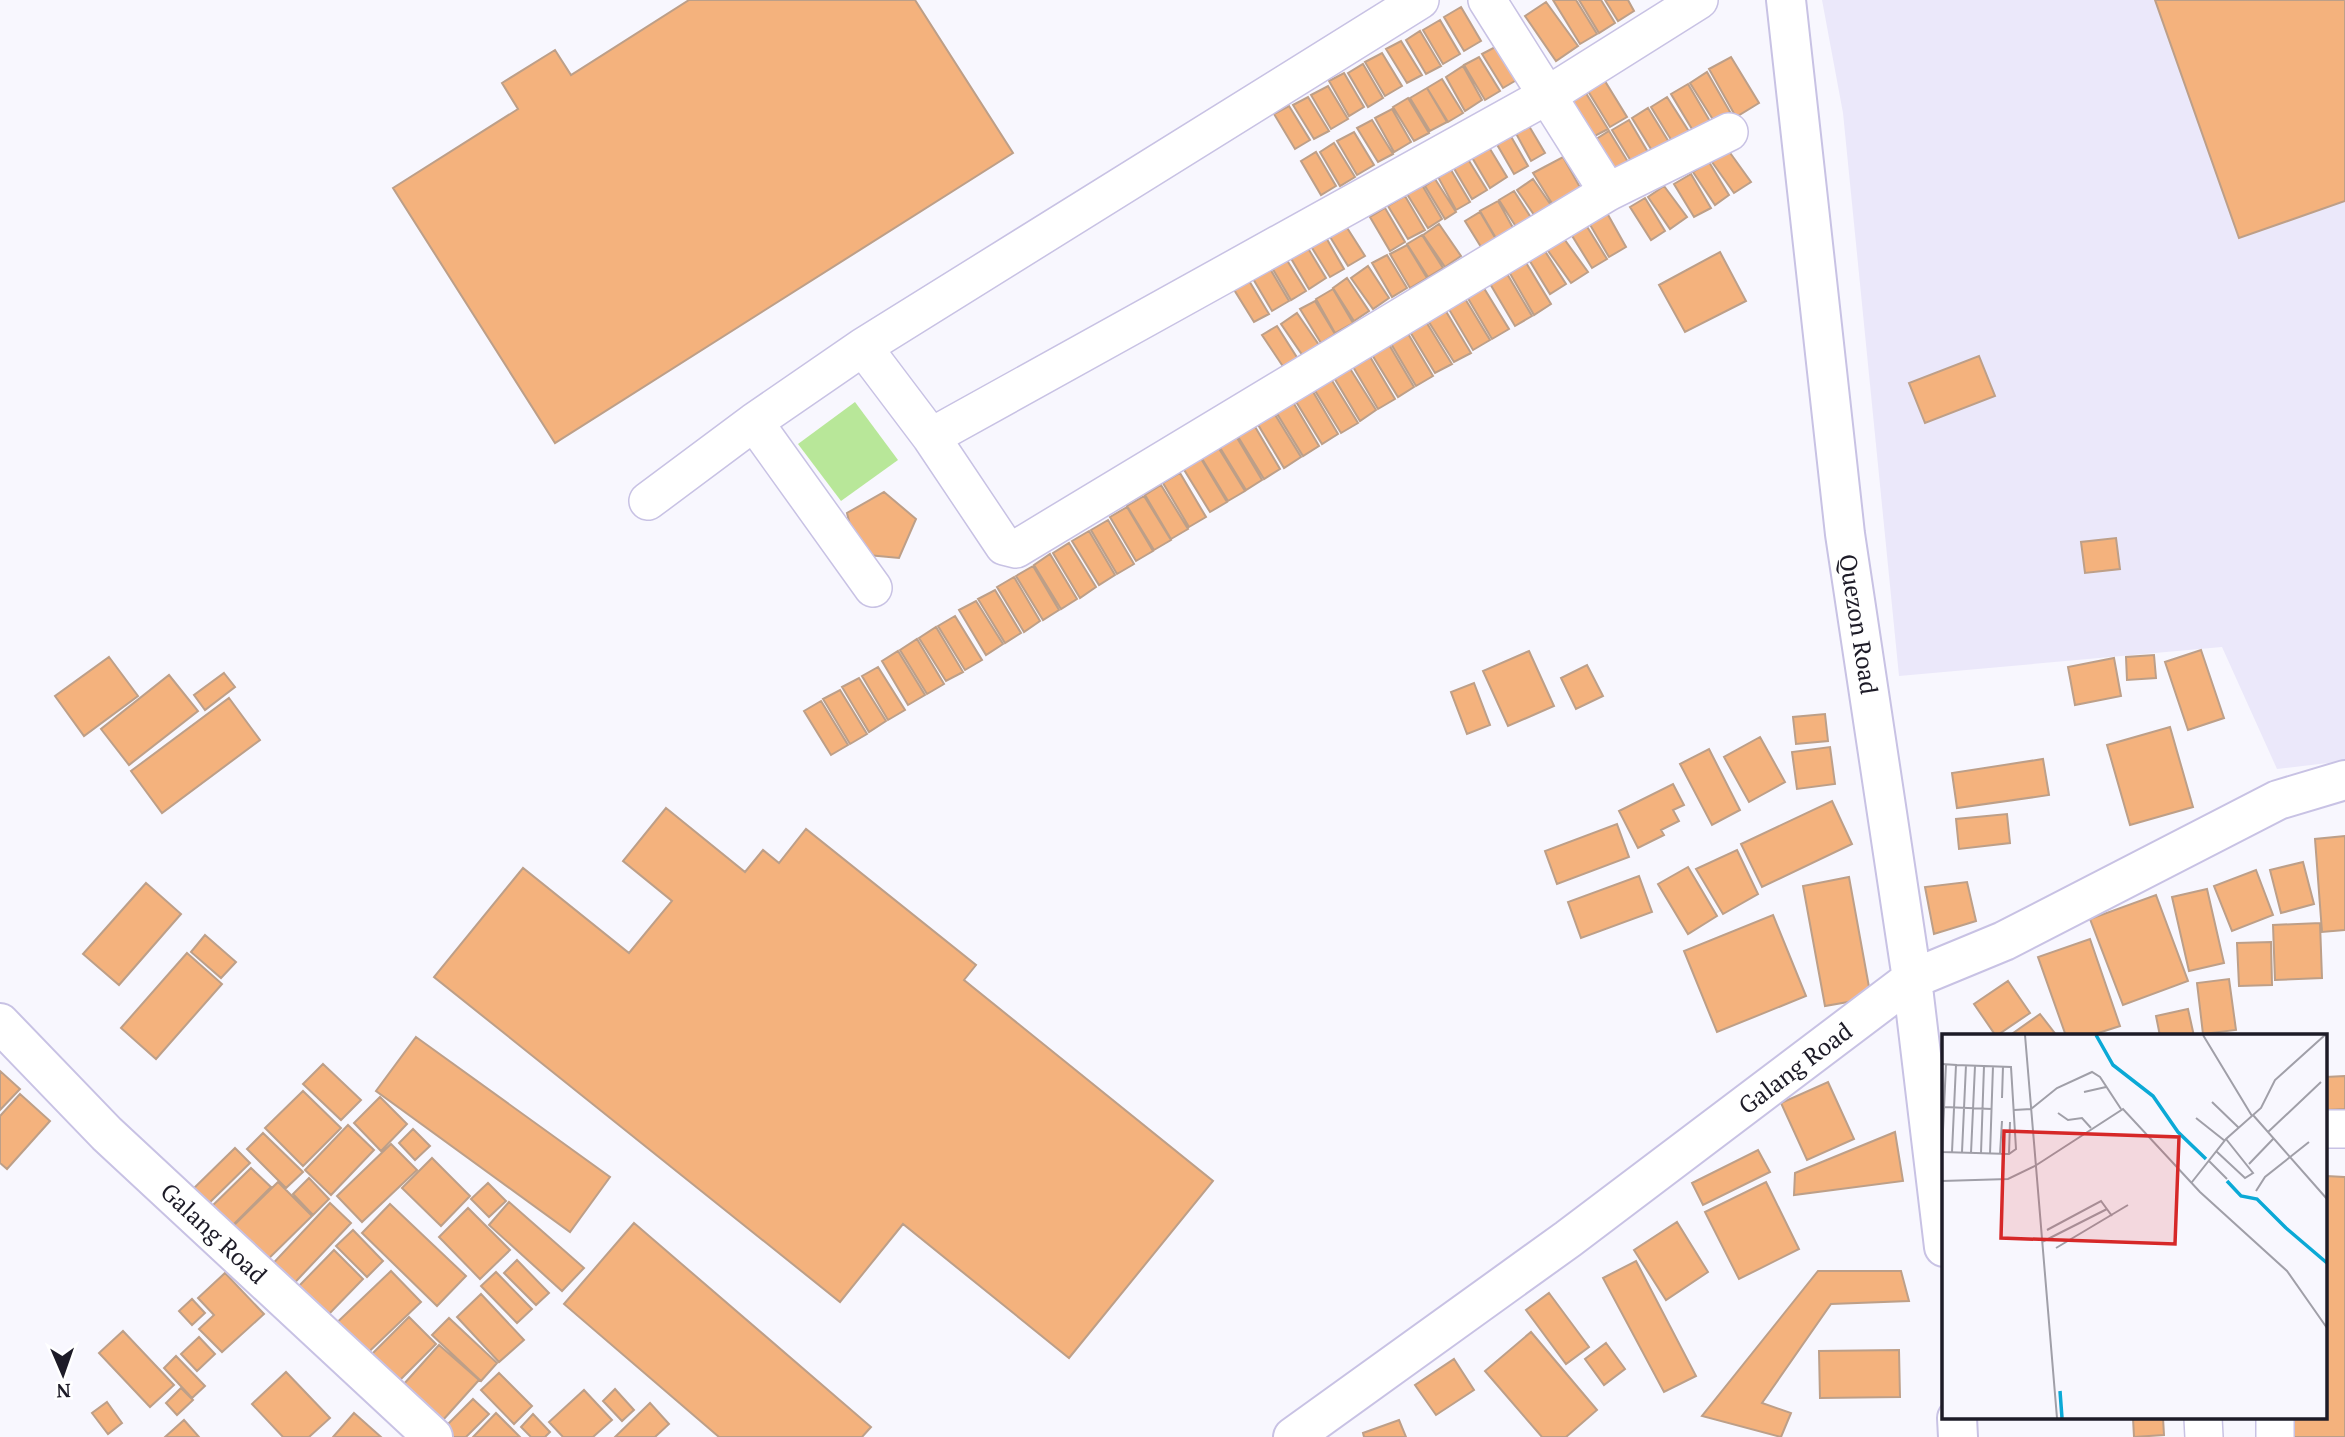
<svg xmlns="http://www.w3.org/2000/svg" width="2345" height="1437" viewBox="0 0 2345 1437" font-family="'PT Serif',serif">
  <rect width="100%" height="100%" fill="#f8f7fe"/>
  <!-- built -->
  <path fill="#ebe8fa" d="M 1822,0 L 2345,0 L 2345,761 L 2277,769 L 2222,647 L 1899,676 L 1843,113 Z"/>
  <!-- green -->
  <path fill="#b8e799" d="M 855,402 L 898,460 L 841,501 L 798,444 Z"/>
  <!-- building -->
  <path fill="#f4b27d" stroke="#bd9f88" stroke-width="2" d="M 689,0 L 915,0 L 1013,153 L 555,443 L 393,188 L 518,109 L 502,83 L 555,50 L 571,75 Z
    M 1553,0 L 1576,0 L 1597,34 L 1580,44 Z
    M 1579,0 L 1601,0 L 1615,23 L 1599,33 Z
    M 1605,0 L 1628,0 L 1634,11 L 1618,21 Z
    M 2155,0 L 2345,0 L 2345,201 L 2239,238 Z
    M 1546,2 L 1578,46 L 1556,61 L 1525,16 Z
    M 1461,7 L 1481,41 L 1464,51 L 1444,17 Z
    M 1440,20 L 1460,54 L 1443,64 L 1423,30 Z
    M 1420,31 L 1441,66 L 1426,74 L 1406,40 Z
    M 1401,41 L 1422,75 L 1407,83 L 1386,49 Z
    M 1499,45 L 1520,78 L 1503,88 L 1482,54 Z
    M 1382,53 L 1402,86 L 1385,96 L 1365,62 Z
    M 1479,57 L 1500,91 L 1485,100 L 1464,65 Z
    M 1731,57 L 1759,103 L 1736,117 L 1709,69 Z
    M 1363,64 L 1383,98 L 1368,107 L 1348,73 Z
    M 1463,66 L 1482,100 L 1465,111 L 1446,77 Z
    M 1707,72 L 1733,117 L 1717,126 L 1690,83 Z
    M 1344,73 L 1364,107 L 1349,116 L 1329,81 Z
    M 1600,73 L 1627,117 L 1610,127 L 1583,83 Z
    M 1442,79 L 1463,113 L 1448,122 L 1427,88 Z
    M 1688,84 L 1714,128 L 1698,139 L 1671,94 Z
    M 1581,85 L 1608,129 L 1591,138 L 1565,94 Z
    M 1328,86 L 1348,119 L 1331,129 L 1311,95 Z
    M 1427,88 L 1447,122 L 1430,131 L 1410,98 Z
    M 1308,97 L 1329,131 L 1314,139 L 1293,105 Z
    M 1667,97 L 1695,141 L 1678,151 L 1651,107 Z
    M 1408,98 L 1429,133 L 1414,141 L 1393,107 Z
    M 1289,106 L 1310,140 L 1295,149 L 1274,114 Z
    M 1648,108 L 1675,152 L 1659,162 L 1632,118 Z
    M 1392,109 L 1411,142 L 1394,152 L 1375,118 Z
    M 1372,120 L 1393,154 L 1378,162 L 1357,128 Z
    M 1629,120 L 1655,164 L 1639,174 L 1612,130 Z
    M 1526,121 L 1545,153 L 1531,161 L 1513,128 Z
    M 1609,131 L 1636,175 L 1619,184 L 1593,141 Z
    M 1354,132 L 1374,165 L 1357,175 L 1337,141 Z
    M 1509,133 L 1528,166 L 1514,174 L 1495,141 Z
    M 1334,143 L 1355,177 L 1340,186 L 1320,152 Z
    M 1487,144 L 1507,177 L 1490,188 L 1470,154 Z
    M 1728,150 L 1751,182 L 1734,193 L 1712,162 Z
    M 1316,152 L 1336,186 L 1321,195 L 1301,161 Z
    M 1466,156 L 1487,190 L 1472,199 L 1452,165 Z
    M 1563,157 L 1586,198 L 1558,213 L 1533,173 Z
    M 1709,162 L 1729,195 L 1715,205 L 1693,172 Z
    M 1451,170 L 1470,202 L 1456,210 L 1438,177 Z
    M 1691,174 L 1711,208 L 1694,217 L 1674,184 Z
    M 1435,179 L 1456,212 L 1445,219 L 1425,186 Z
    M 1533,179 L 1555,211 L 1539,222 L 1517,190 Z
    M 1422,185 L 1442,219 L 1428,228 L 1407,194 Z
    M 1664,186 L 1687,217 L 1670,229 L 1648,197 Z
    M 1514,191 L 1535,224 L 1520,233 L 1499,200 Z
    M 1405,196 L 1425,230 L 1408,239 L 1388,206 Z
    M 1645,198 L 1665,231 L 1651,240 L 1630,207 Z
    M 1498,201 L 1517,235 L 1500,245 L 1480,211 Z
    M 1385,208 L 1405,242 L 1390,251 L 1370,217 Z
    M 1480,212 L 1500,246 L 1486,255 L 1465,221 Z
    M 1607,213 L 1626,247 L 1609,257 L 1589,223 Z
    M 1344,223 L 1365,256 L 1348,266 L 1327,232 Z
    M 1439,224 L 1461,256 L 1445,267 L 1423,235 Z
    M 1586,225 L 1607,259 L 1592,268 L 1571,234 Z
    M 1324,234 L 1344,269 L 1330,277 L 1309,243 Z
    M 1422,235 L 1443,268 L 1428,277 L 1407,244 Z
    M 1562,236 L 1588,272 L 1571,283 L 1546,248 Z
    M 1306,245 L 1326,278 L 1309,289 L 1289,255 Z
    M 1407,245 L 1427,278 L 1410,288 L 1390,254 Z
    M 1543,248 L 1566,284 L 1550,294 L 1528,258 Z
    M 1720,252 L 1746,301 L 1685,332 L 1659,285 Z
    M 1387,255 L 1407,288 L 1392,297 L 1372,263 Z
    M 1285,257 L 1306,291 L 1291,300 L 1271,266 Z
    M 1525,261 L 1551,304 L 1534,315 L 1508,270 Z
    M 1368,266 L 1389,298 L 1373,309 L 1351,278 Z
    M 1269,267 L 1289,301 L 1272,311 L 1252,277 Z
    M 1506,272 L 1532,316 L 1515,326 L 1489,282 Z
    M 1347,278 L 1369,311 L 1354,321 L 1333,288 Z
    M 1248,279 L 1269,314 L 1254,322 L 1233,288 Z
    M 1482,285 L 1509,329 L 1492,339 L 1466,295 Z
    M 1333,289 L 1353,323 L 1335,333 L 1316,299 Z
    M 1464,297 L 1490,340 L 1473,350 L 1447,306 Z
    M 1315,301 L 1335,334 L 1321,343 L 1300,309 Z
    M 1444,308 L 1471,353 L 1454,362 L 1427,319 Z
    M 1297,313 L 1319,345 L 1303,356 L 1281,324 Z
    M 1425,320 L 1452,364 L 1435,373 L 1409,330 Z
    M 1277,326 L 1298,359 L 1284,368 L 1262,335 Z
    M 1407,332 L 1433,376 L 1416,386 L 1390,342 Z
    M 1388,343 L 1414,387 L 1398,397 L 1371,353 Z
    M 1369,355 L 1395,399 L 1378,409 L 1352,365 Z
    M 1979,356 L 1995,396 L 1925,423 L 1909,383 Z
    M 1349,367 L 1376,410 L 1360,421 L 1333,376 Z
    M 1331,379 L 1358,423 L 1341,433 L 1314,389 Z
    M 1312,390 L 1338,434 L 1322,444 L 1295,400 Z
    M 1293,402 L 1319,446 L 1303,456 L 1276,412 Z
    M 1274,413 L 1301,457 L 1284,468 L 1257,423 Z
    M 1254,425 L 1280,469 L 1264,479 L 1237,435 Z
    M 1236,436 L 1262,480 L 1246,490 L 1219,446 Z
    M 1218,447 L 1245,491 L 1228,501 L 1201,457 Z
    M 1200,457 L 1227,502 L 1210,512 L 1183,468 Z
    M 1180,473 L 1206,517 L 1189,527 L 1163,483 Z
    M 1161,485 L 1188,529 L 1171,539 L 1145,495 Z
    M 884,492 L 916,519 L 899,558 L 857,554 L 847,513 Z
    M 1144,496 L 1171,540 L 1154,550 L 1127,506 Z
    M 1127,507 L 1153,551 L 1136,561 L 1110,517 Z
    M 1108,520 L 1134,564 L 1117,574 L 1091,530 Z
    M 1089,531 L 1115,575 L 1099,585 L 1072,541 Z
    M 2116,538 L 2120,569 L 2085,573 L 2081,542 Z
    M 1069,543 L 1096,587 L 1080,598 L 1053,553 Z
    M 1050,554 L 1077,599 L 1061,609 L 1034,565 Z
    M 1033,566 L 1059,610 L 1043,620 L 1016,576 Z
    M 1014,577 L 1040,621 L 1024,632 L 997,587 Z
    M 995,590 L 1021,633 L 1005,643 L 978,599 Z
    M 976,601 L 1003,644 L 986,655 L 959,610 Z
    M 955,616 L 982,660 L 965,670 L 938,626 Z
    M 936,627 L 963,672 L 946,681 L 919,638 Z
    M 917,639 L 944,684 L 927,694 L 900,650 Z
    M 2201,650 L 2224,718 L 2188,730 L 2165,662 Z
    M 898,651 L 925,695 L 908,705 L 882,661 Z
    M 1529,651 L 1554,706 L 1508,726 L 1483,671 Z
    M 2154,655 L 2156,678 L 2127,680 L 2126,657 Z
    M 109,657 L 138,696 L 84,736 L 55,696 Z
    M 2114,658 L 2121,696 L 2075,705 L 2068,667 Z
    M 1587,665 L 1603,696 L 1576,709 L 1561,678 Z
    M 878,667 L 905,710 L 888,720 L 862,676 Z
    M 224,673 L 235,687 L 205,710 L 194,695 Z
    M 169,675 L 198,711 L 129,765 L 101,729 Z
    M 859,678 L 886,721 L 869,732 L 842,687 Z
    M 1474,683 L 1490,725 L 1467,734 L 1451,692 Z
    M 840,690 L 867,734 L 850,744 L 823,699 Z
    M 229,698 L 260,740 L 162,813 L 131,771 Z
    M 821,701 L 848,745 L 831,755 L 804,711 Z
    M 1825,714 L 1828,741 L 1796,744 L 1793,717 Z
    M 2170,727 L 2193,807 L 2130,825 L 2107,745 Z
    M 1760,737 L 1785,782 L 1749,802 L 1724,757 Z
    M 1830,747 L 1835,784 L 1797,789 L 1792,752 Z
    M 1709,749 L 1740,810 L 1712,825 L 1680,764 Z
    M 2043,759 L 2049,795 L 1957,808 L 1952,773 Z
    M 1673,784 L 1684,805 L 1673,810 L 1679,821 L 1661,830 L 1664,835 L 1638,848 L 1619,811 Z
    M 1832,801 L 1852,844 L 1762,887 L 1741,844 Z
    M 666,808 L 745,872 L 763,850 L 779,863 L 806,829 L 976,965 L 964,980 L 1213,1181 L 1069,1358 L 903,1224 L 840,1302 L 434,977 L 523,868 L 629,953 L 672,901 L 623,861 Z
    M 2007,814 L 2010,843 L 1959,849 L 1956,819 Z
    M 1617,824 L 1629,857 L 1557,884 L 1545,851 Z
    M 2345,836 L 2345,930 L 2322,932 L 2315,839 Z
    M 1737,850 L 1758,894 L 1723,914 L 1696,869 Z
    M 2303,862 L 2314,904 L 2281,913 L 2270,870 Z
    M 1688,867 L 1717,916 L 1688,934 L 1658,884 Z
    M 2256,870 L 2273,915 L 2232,931 L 2214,886 Z
    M 1639,876 L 1652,912 L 1581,938 L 1568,902 Z
    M 1849,877 L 1871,998 L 1825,1006 L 1803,886 Z
    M 1967,882 L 1976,921 L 1934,934 L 1925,887 Z
    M 146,883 L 181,914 L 119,985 L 83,954 Z
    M 2207,889 L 2224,963 L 2189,971 L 2172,897 Z
    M 2156,895 L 2188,981 L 2123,1005 L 2090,919 Z
    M 1773,915 L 1806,996 L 1717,1032 L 1684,951 Z
    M 2320,923 L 2322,978 L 2275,980 L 2273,925 Z
    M 205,935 L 236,962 L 221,978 L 191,952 Z
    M 2090,939 L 2120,1026 L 2089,1036 L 2066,1036 L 2038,957 Z
    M 2271,942 L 2272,985 L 2239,986 L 2237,943 Z
    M 187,953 L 222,984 L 156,1059 L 121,1028 Z
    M 2229,979 L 2236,1030 L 2203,1034 L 2197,983 Z
    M 2008,981 L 2030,1013 L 1996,1036 L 1974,1004 Z
    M 2188,1009 L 2194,1036 L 2160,1036 L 2156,1016 Z
    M 2040,1014 L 2057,1036 L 2009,1036 Z
    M 416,1037 L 610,1177 L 570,1232 L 376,1091 Z
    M 323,1064 L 361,1100 L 341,1120 L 303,1084 Z
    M 0,1071 L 20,1089 L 0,1110 Z
    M 2345,1076 L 2345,1122 L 2344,1109 L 2326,1110 L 2326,1077 Z
    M 1828,1082 L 1854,1139 L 1807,1160 L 1781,1103 Z
    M 303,1091 L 341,1128 L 303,1166 L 265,1128 Z
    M 20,1094 L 50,1121 L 7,1169 L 0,1163 L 0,1116 Z
    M 380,1097 L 407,1124 L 381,1151 L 354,1123 Z
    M 348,1125 L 374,1150 L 331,1195 L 305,1170 Z
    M 413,1129 L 430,1146 L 415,1160 L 399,1143 Z
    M 1895,1132 L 1903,1181 L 1794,1195 L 1795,1173 Z
    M 263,1133 L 303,1172 L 286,1188 L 247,1149 Z
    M 391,1144 L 417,1170 L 362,1222 L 337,1196 Z
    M 235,1148 L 250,1163 L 207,1205 L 192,1190 Z
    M 1758,1150 L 1770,1172 L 1703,1205 L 1692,1183 Z
    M 432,1158 L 470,1196 L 441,1226 L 402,1188 Z
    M 251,1168 L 271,1187 L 229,1229 L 209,1209 Z
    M 2326,1176 L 2345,1177 L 2345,1437 L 2286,1437 L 2287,1418 L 2326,1418 Z
    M 309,1178 L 329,1199 L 313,1215 L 293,1194 Z
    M 278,1182 L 312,1216 L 256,1271 L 222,1237 Z
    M 1766,1182 L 1799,1249 L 1739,1279 L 1705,1212 Z
    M 488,1183 L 506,1201 L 489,1217 L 471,1199 Z
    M 509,1202 L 584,1268 L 562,1291 L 489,1225 Z
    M 330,1203 L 351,1223 L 285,1293 L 264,1273 Z
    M 390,1204 L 466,1276 L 437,1306 L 362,1233 Z
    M 468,1208 L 510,1250 L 480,1279 L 439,1237 Z
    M 1677,1222 L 1708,1272 L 1666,1300 L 1634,1250 Z
    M 634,1223 L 871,1427 L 862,1437 L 719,1437 L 564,1304 Z
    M 353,1230 L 383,1261 L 367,1277 L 336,1246 Z
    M 334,1250 L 363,1279 L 327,1316 L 297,1288 Z
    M 517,1260 L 549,1293 L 536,1305 L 504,1273 Z
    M 1636,1261 L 1696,1376 L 1664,1392 L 1603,1278 Z
    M 391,1271 L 421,1302 L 357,1363 L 327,1332 Z
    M 1818,1271 L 1901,1271 L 1909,1301 L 1831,1304 L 1762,1403 L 1791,1413 L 1781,1437 L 1702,1416 Z
    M 496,1272 L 532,1309 L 517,1323 L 481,1286 Z
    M 225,1273 L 264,1314 L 222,1352 L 199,1329 L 214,1315 L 198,1298 Z
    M 1549,1293 L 1589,1347 L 1566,1364 L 1526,1310 Z
    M 481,1294 L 524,1340 L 499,1362 L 457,1317 Z
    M 192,1299 L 205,1313 L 192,1325 L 179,1311 Z
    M 409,1317 L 436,1344 L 390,1390 L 363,1363 Z
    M 449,1318 L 497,1363 L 481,1381 L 432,1335 Z
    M 123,1331 L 174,1385 L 150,1407 L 99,1353 Z
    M 1531,1332 L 1597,1410 L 1566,1437 L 1542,1437 L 1485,1371 Z
    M 199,1337 L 215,1354 L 197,1371 L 181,1354 Z
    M 1606,1343 L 1625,1369 L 1604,1385 L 1585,1359 Z
    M 439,1345 L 479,1380 L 434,1430 L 394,1395 Z
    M 1899,1350 L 1900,1397 L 1820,1398 L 1819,1351 Z
    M 176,1356 L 205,1386 L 192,1398 L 164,1368 Z
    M 1454,1359 L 1474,1390 L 1436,1415 L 1415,1385 Z
    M 286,1372 L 330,1418 L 309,1437 L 283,1437 L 252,1404 Z
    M 499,1373 L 532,1406 L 514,1424 L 481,1390 Z
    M 181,1388 L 193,1400 L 177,1415 L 166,1403 Z
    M 615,1389 L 634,1410 L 622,1421 L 603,1401 Z
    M 584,1390 L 612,1420 L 593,1437 L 563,1437 L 549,1422 Z
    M 473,1399 L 489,1414 L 466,1437 L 447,1437 L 441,1431 Z
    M 107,1402 L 122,1423 L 108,1434 L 92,1413 Z
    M 650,1403 L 669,1424 L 655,1437 L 615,1437 Z
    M 354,1413 L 381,1437 L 333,1437 Z
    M 496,1413 L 520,1437 L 473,1437 Z
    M 533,1414 L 550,1432 L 545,1437 L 531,1437 L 521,1427 Z
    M 2133,1418 L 2163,1418 L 2164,1435 L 2134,1437 Z
    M 184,1420 L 199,1437 L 165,1437 Z
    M 1399,1420 L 1406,1437 L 1364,1437 L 1363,1433 Z"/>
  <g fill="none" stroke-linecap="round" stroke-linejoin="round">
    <!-- street casing -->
    <g stroke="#c8c2e4" stroke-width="40">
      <path id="street" d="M 1487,0 L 1608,192
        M 863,347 L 931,437 L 1004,546 L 1016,549 L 1608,192 L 1729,132
        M 754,422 L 873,588
        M 931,437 L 1548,95 L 1699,0
        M 648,501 L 754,422 L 863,347 L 1420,0
        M 2326,1129 L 2345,1129
        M 2203,1418 L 2204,1437
        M 2275,1418 L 2275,1437"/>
    </g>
    <!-- secondary casing -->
    <g stroke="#c8c2e4" stroke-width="42">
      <path id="secondary" d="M 1786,0 L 1845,534 L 1912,979 L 1944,1247
        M 0,1023 L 107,1134 L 433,1437
        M 1957,1418 L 1958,1437
        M 1293,1437 L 1568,1239 L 1912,979 L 2004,941 L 2278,800 L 2345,780"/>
    </g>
    <!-- street -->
    <use href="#street" stroke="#fff" stroke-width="37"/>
    <!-- secondary -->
    <use href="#secondary" stroke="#fff" stroke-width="38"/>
  </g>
  <g text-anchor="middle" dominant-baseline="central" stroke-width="5" stroke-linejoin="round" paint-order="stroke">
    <!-- street labels -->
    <g font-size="24" fill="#1d1b27" stroke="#fff">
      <text transform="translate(1859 624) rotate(81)">Quezon Road</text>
      <text transform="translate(1795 1068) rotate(-37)">Galang Road</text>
      <text transform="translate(214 1233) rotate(43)">Galang Road</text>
    </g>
  </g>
  <!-- overview -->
  <g transform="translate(1942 1034)">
    <rect width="385" height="385" fill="#f8f7fe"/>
    <path fill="none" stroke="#0ba9d6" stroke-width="3.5" d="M 154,1 L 171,31 L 211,62 L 236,98 L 264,125M 285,147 L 299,162 L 315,165 L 344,194M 344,194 L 385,229M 118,357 L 120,384"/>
    <path fill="none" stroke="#a09fa8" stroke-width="2" d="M 83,1 L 115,384M 261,1 L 310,82M 0,30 L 14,31 L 10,118M 142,58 L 164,53M 60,64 L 61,32M 270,68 L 297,94M 2,73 L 50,75M 72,76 L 89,75 L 115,54 L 150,38 L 158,43 L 179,75M 116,79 L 126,86 L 140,84 L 149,94M 311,81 L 385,165M 254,84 L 283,107M 326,98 L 379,48M 274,117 L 303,144 L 311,139 L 284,105M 0,118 L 67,120 L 74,115 L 69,33 L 14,31M 0,118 L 4,30M 20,118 L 24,31M 29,119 L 33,32M 39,119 L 42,32M 48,120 L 51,32M 58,120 L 60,87M 67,120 L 68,88M 267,127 L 285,145M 307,130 L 332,104M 0,147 L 66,145 L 93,132 L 181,75 L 258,158 L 345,237 L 385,294M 250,148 L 284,105 L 319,74 L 333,46 L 383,1M 314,157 L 323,143 L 367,108M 105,196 L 159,167 L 170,182M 100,208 L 165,175M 114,214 L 186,171"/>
    <path fill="#d62828" fill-opacity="0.15" stroke="#d62828" stroke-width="3.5" d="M 62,97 L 237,103 L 233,210 L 59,204 Z"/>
    <rect width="385" height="385" fill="none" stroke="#1d1b27" stroke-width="3.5"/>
  </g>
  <!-- north arrow -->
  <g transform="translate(63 1374) rotate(178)" stroke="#ffffff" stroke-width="5" paint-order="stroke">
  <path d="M0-5L12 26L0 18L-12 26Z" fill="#1d1b27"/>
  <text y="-10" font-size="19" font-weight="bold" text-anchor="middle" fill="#1d1b27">N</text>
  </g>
</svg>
